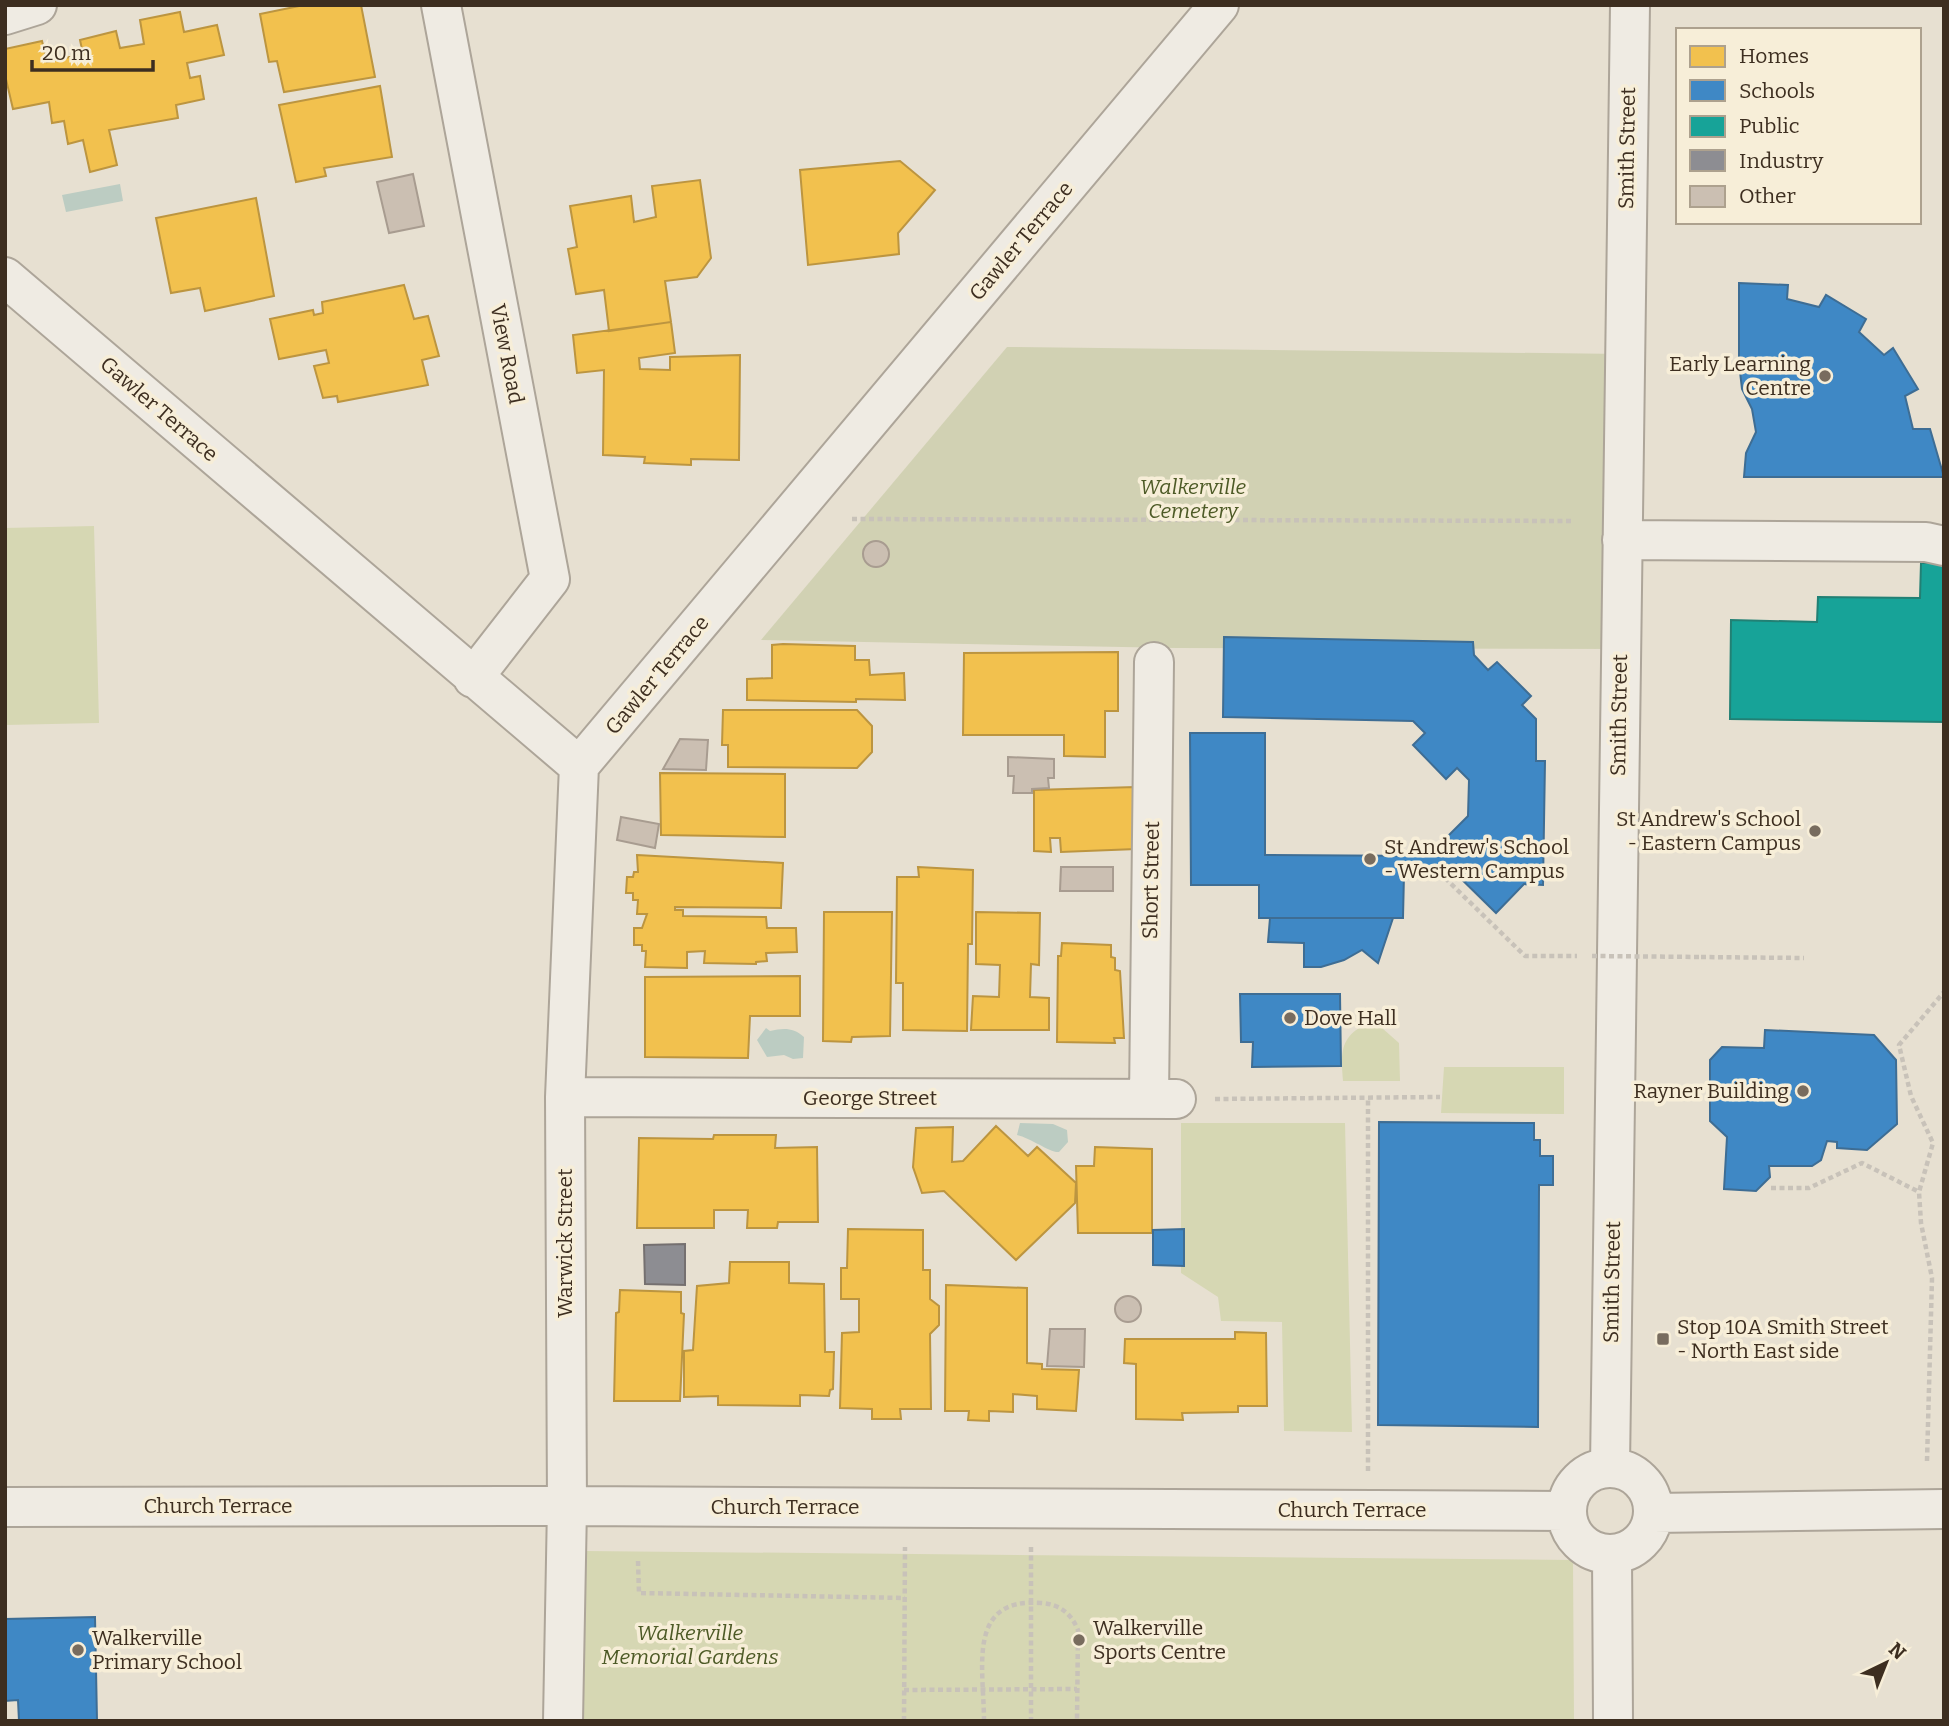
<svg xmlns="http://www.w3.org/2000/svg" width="1949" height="1726" viewBox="0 0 1949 1726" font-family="Bitter,serif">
  <rect width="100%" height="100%" fill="#e7e0d1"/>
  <!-- green -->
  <path fill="#d6d7b3" d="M 94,526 L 99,723 L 5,725 L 5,528 Z
    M 1365,1025 L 1382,1028 L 1399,1043 L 1400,1081 L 1343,1081 C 1341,1056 1339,1037 1365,1025 Z
    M 1444,1067 L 1564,1067 L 1564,1114 L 1441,1113 Z
    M 1181,1123 L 1345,1123 L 1352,1432 L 1284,1431 L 1282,1322 L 1221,1321 L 1218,1297 L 1181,1273 Z
    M 584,1551 L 1573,1560 L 1574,1721 L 583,1721 Z"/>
  <!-- cemetery -->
  <path fill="#d1d1b3" d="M 1007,347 L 1624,354 L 1620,649 L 1176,648 L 761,640 Z"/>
  <!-- water -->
  <path fill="#bcccc2" d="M 120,184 L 123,201 L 66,212 L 62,195 Z
    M 766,1028 L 770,1031 C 783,1028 793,1027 804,1037 L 803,1058 L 793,1059 L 784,1055 L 767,1057 L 757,1040 Z
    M 1020,1123 L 1053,1124 L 1067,1130 L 1068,1142 L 1059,1152 C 1050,1153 1031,1138 1017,1135 Z"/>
  <!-- homes -->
  <path fill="#f2c14e" stroke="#bc9540" stroke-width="2" d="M 304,5 L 361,5 L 375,77 L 284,92 L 277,61 L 269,62 L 260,14 Z
    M 180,12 L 184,32 L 217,25 L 224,55 L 187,63 L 190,78 L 200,76 L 204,99 L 176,105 L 178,118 L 109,130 L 117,165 L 90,172 L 83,140 L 68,144 L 64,121 L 52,123 L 49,102 L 13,109 L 5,75 L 5,49 L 42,41 L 47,62 L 83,54 L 80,40 L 116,31 L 120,48 L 144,44 L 140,20 Z
    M 380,86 L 392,157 L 324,168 L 326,176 L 296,182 L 279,105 Z
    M 900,161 L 935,190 L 898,233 L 899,254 L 808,265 L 800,170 Z
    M 700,180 L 711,258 L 697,277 L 665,281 L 671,322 L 609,331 L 604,290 L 576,294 L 568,249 L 577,247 L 570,206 L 631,196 L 634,222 L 656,217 L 652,186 Z
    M 256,198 L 274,296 L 205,311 L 200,288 L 171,293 L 156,218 Z
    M 404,285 L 414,319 L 428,316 L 439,356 L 422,360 L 428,385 L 338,402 L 337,396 L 323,398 L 314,366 L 329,363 L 326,350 L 279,359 L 270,319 L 313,310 L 314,315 L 323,313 L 322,302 Z
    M 671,322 L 675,353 L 639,358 L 640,369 L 670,370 L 670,357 L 740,355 L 739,460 L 691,459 L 691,465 L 644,463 L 645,457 L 603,455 L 604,370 L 577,373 L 573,335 Z
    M 783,644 L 855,646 L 855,660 L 869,660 L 870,675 L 904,673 L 905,700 L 856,699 L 856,702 L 747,700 L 747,679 L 772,678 L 772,645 Z
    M 1118,652 L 1118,711 L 1105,711 L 1105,757 L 1064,756 L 1064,735 L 963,735 L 964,653 Z
    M 723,710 L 857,710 L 872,726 L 872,752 L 857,768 L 728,767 L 728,745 L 722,745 Z
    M 660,773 L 785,774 L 785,837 L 661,835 Z
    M 1135,787 L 1136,849 L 1061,852 L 1060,838 L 1050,838 L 1051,852 L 1034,851 L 1034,790 Z
    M 637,855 L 783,863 L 781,908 L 675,907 L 675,910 L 683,910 L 683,916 L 766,917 L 767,928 L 796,928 L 797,952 L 766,953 L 767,961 L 756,962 L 756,964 L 704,963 L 705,951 L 687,952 L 687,968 L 645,967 L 646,951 L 642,951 L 642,945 L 634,945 L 634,928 L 642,928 L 647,914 L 637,914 L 638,900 L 633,900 L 633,893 L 626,893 L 627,877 L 633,877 L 634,872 L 638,872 Z
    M 918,867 L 973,870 L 972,944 L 968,944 L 967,1031 L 903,1030 L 903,983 L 896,983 L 897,877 L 919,877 Z
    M 824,912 L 892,912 L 890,1036 L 852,1037 L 851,1042 L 823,1041 Z
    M 976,912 L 1040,913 L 1039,965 L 1031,964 L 1030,997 L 1049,998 L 1049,1030 L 971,1030 L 973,996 L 999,997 L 1000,965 L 976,964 Z
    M 1062,943 L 1111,945 L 1111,957 L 1115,958 L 1115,970 L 1120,971 L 1124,1038 L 1114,1038 L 1115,1043 L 1057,1042 L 1058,956 L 1061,956 Z
    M 800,976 L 800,1016 L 750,1016 L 748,1058 L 645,1057 L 645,977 Z
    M 996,1126 L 1028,1156 L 1037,1147 L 1076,1183 L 1075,1203 L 1016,1260 L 944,1191 L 922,1193 L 913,1167 L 916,1128 L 953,1127 L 952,1162 L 963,1161 Z
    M 714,1135 L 776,1135 L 775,1148 L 817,1147 L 818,1222 L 778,1222 L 777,1228 L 747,1228 L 748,1210 L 714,1210 L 714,1228 L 637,1228 L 639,1138 L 713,1139 Z
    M 1095,1147 L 1152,1149 L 1152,1233 L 1078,1233 L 1076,1166 L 1094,1166 Z
    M 848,1229 L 923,1230 L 923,1270 L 930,1270 L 930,1299 L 939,1306 L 939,1325 L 930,1334 L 931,1409 L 900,1409 L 901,1419 L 872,1419 L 872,1409 L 840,1408 L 842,1333 L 859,1332 L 859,1299 L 841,1299 L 841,1268 L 847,1268 Z
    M 730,1262 L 789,1262 L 789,1283 L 824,1284 L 825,1352 L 834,1352 L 833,1389 L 830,1390 L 829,1396 L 800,1395 L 800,1406 L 718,1405 L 718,1396 L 684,1397 L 684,1351 L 693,1350 L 697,1286 L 729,1283 Z
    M 946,1285 L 1027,1288 L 1027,1363 L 1042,1364 L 1042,1369 L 1079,1370 L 1076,1411 L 1037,1409 L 1037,1396 L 1013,1394 L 1013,1412 L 989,1411 L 989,1421 L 968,1420 L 969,1411 L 945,1411 Z
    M 620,1290 L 681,1292 L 681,1313 L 684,1314 L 680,1401 L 614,1401 L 616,1313 L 619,1312 Z
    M 1235,1332 L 1266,1333 L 1267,1406 L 1238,1406 L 1238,1412 L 1182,1413 L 1183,1420 L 1136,1419 L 1136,1364 L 1124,1363 L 1125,1339 L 1235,1339 Z"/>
  <!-- schools -->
  <path fill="#3f88c5" stroke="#3e6d94" stroke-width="2" d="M 1739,283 L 1788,285 L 1787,299 L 1819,307 L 1826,295 L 1866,319 L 1859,332 L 1884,355 L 1893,348 L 1918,389 L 1905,396 L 1913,429 L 1930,429 L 1944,477 L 1744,477 L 1746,453 L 1756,432 L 1752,409 L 1742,389 L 1739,363 Z
    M 1224,637 L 1473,642 L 1474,655 L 1488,670 L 1497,662 L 1531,696 L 1522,705 L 1536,719 L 1536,761 L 1545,761 L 1543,885 L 1524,884 L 1496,913 L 1444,862 L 1432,874 L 1404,874 L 1403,918 L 1259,918 L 1259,885 L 1191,885 L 1190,733 L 1265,733 L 1265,855 L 1428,856 L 1468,816 L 1469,780 L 1457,768 L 1446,779 L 1413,745 L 1425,733 L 1413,721 L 1223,717 Z
    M 1270,918 L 1393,918 L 1378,963 L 1362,950 L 1344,960 L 1321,967 L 1304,967 L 1304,943 L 1268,942 Z
    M 1240,994 L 1340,994 L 1341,1066 L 1252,1067 L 1253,1042 L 1241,1042 Z
    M 1765,1030 L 1874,1035 L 1896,1060 L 1897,1124 L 1867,1150 L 1837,1148 L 1837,1142 L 1827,1141 L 1821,1160 L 1812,1166 L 1769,1166 L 1770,1177 L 1756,1191 L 1724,1189 L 1727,1137 L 1710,1121 L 1710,1060 L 1722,1047 L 1764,1048 Z
    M 1379,1122 L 1534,1123 L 1534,1140 L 1540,1140 L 1540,1156 L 1553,1156 L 1553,1185 L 1539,1185 L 1538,1427 L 1378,1425 Z
    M 1184,1229 L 1184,1266 L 1153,1265 L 1153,1230 Z
    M 95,1617 L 97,1721 L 19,1721 L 18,1700 L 5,1701 L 5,1619 Z"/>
  <!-- public -->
  <path fill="#17a398" stroke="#228074" stroke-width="2" d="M 1921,563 L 1944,563 L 1944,722 L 1730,719 L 1731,620 L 1817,622 L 1818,597 L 1920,598 Z"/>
  <!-- industry -->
  <path fill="#8d8d92" stroke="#757070" stroke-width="2" d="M 685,1244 L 685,1285 L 645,1284 L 644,1245 Z"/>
  <!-- building -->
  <path fill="#cbbfb2" stroke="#a89c90" stroke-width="2" d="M 413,174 L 424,226 L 389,233 L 377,182 Z
    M863 554a13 13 0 1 1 26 0a13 13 0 1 1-26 0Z
    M 680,739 L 708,740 L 706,770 L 663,769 Z
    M 1008,757 L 1054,759 L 1054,778 L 1048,778 L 1049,788 L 1032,789 L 1032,793 L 1013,793 L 1014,776 L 1008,776 Z
    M 621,817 L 659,824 L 655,848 L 617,840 Z
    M 1061,867 L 1113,867 L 1113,891 L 1060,891 Z
    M1115 1309a13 13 0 1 1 26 0a13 13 0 1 1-26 0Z
    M 1050,1329 L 1085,1329 L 1084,1367 L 1047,1366 Z"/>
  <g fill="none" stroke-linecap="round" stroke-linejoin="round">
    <!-- minor casing -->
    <g stroke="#ada599" stroke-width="42">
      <path id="minor" d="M 441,5 L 550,579 L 473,678
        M 5,15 L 37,5
        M 5,277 L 579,766 L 1219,5
        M 1622,540 L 1926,542 L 1944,546
        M 565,1097 L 1176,1099
        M 1149,1098 L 1154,662
        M 1610,1467 L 1630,5
        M1567 1511a43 43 0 1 1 86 0a43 43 0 1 1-86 0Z
        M 5,1507 L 567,1506 L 1566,1511
        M 1654,1513 L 1944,1509
        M 1612,1555 L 1613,1721
        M 563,1721 L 567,1506 L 565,1097 L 579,766"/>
    </g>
    <!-- path -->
    <path stroke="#c8c2b9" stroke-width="4.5" stroke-dasharray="5 3.5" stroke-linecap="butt" d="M 852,519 L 1574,521
      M 1445,878 L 1525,956 L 1577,956
      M 1701,957 L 1804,958
      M 1215,1099 L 1440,1097
      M 1771,1188 L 1809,1188 L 1862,1163 L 1919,1192
      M 1927,1461 L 1932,1278 L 1921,1223 L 1919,1192 L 1933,1143 L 1911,1096 L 1899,1045 L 1944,992
      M 1368,1471 L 1368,1098
      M 1031,1547 L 1031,1721
      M 638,1561 L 639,1593 L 905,1598
      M 904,1690 L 1077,1689
      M 904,1721 L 905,1547
      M 984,1721 C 984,1668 966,1597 1041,1603 C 1059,1604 1071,1613 1078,1630 L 1077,1721"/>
    <!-- minor -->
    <use href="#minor" stroke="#efebe3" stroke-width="38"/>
    <!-- path-bridge -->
    <path stroke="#c8c2b9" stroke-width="4.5" stroke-dasharray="5 3.5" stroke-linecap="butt" d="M 1592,956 L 1701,957"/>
  </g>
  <!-- markers -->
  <g fill="#786c5e" stroke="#f7eed8" stroke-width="2.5">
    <circle cx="1825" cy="376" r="7"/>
    <circle cx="1815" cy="831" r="7"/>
    <circle cx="1370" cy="859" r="7"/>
    <circle cx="1290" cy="1018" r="7"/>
    <circle cx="1803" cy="1091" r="7"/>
    <rect x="1656" y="1332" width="14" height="14" rx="3.5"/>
    <circle cx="1079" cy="1640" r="7"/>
    <circle cx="78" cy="1650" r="7"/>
  </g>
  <g text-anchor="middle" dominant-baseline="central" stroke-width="7" stroke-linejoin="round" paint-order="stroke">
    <!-- street labels -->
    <g font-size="21" fill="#3d2e20" stroke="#f7eed8">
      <text transform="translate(1627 148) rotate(-89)">Smith Street</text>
      <text transform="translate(1021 241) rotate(-50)">Gawler Terrace</text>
      <text transform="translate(507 354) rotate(79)">View Road</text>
      <text transform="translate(159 409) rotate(41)">Gawler Terrace</text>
      <text transform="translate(657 675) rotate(-50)">Gawler Terrace</text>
      <text transform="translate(1619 715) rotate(-89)">Smith Street</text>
      <text transform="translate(1151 880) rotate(-89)">Short Street</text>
      <text x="870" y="1098">George Street</text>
      <text transform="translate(565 1243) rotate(-90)">Warwick Street</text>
      <text transform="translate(1612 1282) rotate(-89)">Smith Street</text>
      <text x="218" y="1506">Church Terrace</text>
      <text x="785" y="1507">Church Terrace</text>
      <text x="1352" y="1510">Church Terrace</text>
    </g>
    <!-- poi labels -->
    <g font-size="21" fill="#3d2e20" stroke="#f7eed8" text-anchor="start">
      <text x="1811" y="364" text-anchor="end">Early Learning<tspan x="1811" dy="24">Centre</tspan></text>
      <text x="1801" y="819" text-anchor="end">St Andrew's School<tspan x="1801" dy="24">- Eastern Campus</tspan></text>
      <text x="1384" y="847">St Andrew's School<tspan x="1384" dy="24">- Western Campus</tspan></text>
      <text x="1304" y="1018">Dove Hall</text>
      <text x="1789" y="1091" text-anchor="end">Rayner Building</text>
      <text x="1677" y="1327">Stop 10A Smith Street<tspan x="1677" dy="24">- North East side</tspan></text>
      <text x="1093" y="1628">Walkerville<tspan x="1093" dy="24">Sports Centre</tspan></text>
      <text x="92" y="1638">Walkerville<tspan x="92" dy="24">Primary School</tspan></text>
    </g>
    <!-- park labels -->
    <g font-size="21" font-style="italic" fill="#4d5a26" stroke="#f7eed8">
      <text x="1193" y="487">Walkerville<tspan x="1193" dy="24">Cemetery</tspan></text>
      <text x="690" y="1633">Walkerville<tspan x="690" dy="24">Memorial Gardens</tspan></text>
    </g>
  </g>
  <!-- border -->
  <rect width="1949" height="1726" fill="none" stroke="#3d2e20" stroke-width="14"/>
  <!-- legend -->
  <rect x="1676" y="28" width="245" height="196" fill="#f7eed8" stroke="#ada18e" stroke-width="2"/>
  <rect x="1690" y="46" width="35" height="21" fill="#f2c14e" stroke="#ada18e" stroke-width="2"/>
  <text x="1739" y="63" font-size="21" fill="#3d2e20">Homes</text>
  <rect x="1690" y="80" width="35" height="21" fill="#3f88c5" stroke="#ada18e" stroke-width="2"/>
  <text x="1739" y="98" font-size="21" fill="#3d2e20">Schools</text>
  <rect x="1690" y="116" width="35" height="21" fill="#17a398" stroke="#ada18e" stroke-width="2"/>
  <text x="1739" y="133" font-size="21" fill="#3d2e20">Public</text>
  <rect x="1690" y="150" width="35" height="21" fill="#8d8d92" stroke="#ada18e" stroke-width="2"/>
  <text x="1739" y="168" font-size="21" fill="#3d2e20">Industry</text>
  <rect x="1690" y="186" width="35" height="21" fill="#cbbfb2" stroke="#ada18e" stroke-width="2"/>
  <text x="1739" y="203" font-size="21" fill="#3d2e20">Other</text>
  <!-- north arrow -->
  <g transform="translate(1886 1663) rotate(43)" stroke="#f7eed8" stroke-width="5" paint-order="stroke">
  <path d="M0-5L12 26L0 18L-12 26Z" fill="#3d2e20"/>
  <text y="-10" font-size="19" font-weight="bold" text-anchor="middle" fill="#3d2e20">N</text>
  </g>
  <!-- scale -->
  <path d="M32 60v10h121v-10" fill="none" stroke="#3d2e20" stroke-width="3.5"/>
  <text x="42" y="60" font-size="21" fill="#3d2e20" stroke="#f7eed8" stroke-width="5" paint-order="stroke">20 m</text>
</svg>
